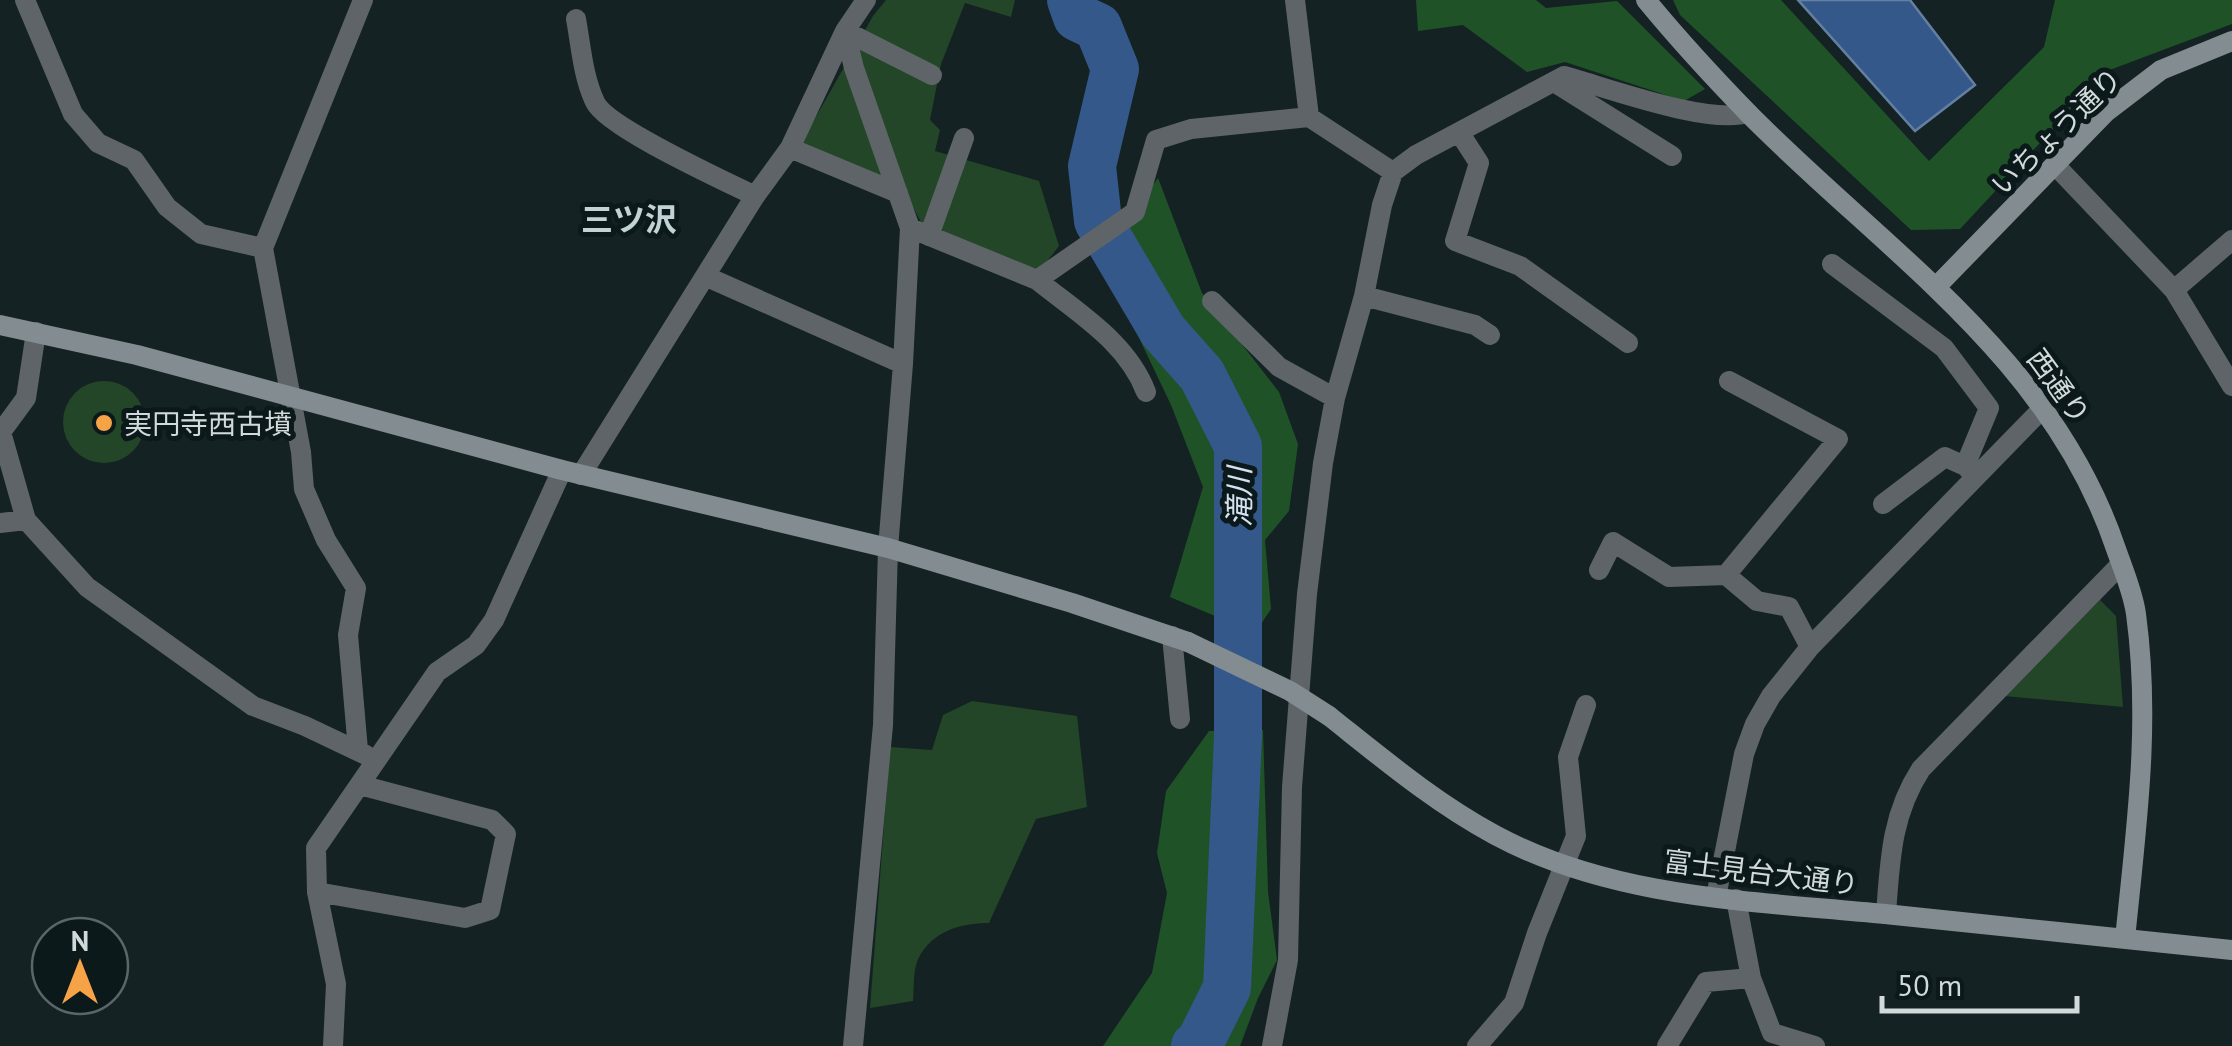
<svg xmlns="http://www.w3.org/2000/svg" width="2232" height="1046" viewBox="0 0 2232 1046" font-family="'PT Sans','Noto Sans JP',sans-serif">
  <rect width="100%" height="100%" fill="#142223"/>
  <!-- green -->
  <path fill="#224627" d="M 886,0 L 1015,0 L 1011,17 L 965,3 L 941,64 L 930,120 L 940,130 L 935,151 L 1039,181 L 1059,246 L 1038,273 L 922,224 L 904,190 L 800,145 L 873,16 Z
    M63 422a41 41 0 1 1 82 0a41 41 0 1 1-82 0Z
    M 2100,600 L 2116,616 L 2123,707 L 2004,696 Z
    M 972,701 L 1077,716 L 1087,807 L 1036,819 L 989,923 C 961,923 932,931 918,959 C 913,970 914,989 913,1001 L 870,1008 L 890,747 L 932,750 L 943,715 Z"/>
  <!-- forest -->
  <path fill="#1f5327" d="M 1416,0 L 1536,0 L 1546,8 L 1617,1 L 1705,89 L 1684,101 L 1565,62 L 1527,72 L 1463,25 L 1418,31 Z
    M 1673,0 L 1781,0 L 1929,161 L 2044,47 L 2055,0 L 2232,0 L 2232,24 L 2107,71 L 1960,229 L 1911,230 L 1680,15 Z
    M 1158,178 L 1202,293 L 1279,392 L 1298,444 L 1289,511 L 1265,540 L 1271,609 L 1255,633 L 1170,597 L 1203,487 L 1171,405 L 1101,258 Z
    M 1263,730 L 1268,892 L 1277,960 L 1258,998 L 1240,1046 L 1103,1046 L 1152,973 L 1167,893 L 1157,853 L 1166,791 L 1209,731 Z"/>
  <!-- water -->
  <path fill="#345889" stroke="#637fa1" stroke-width="2.5" d="M 1798,0 L 1910,0 L 1975,85 L 1915,131 Z"/>
  <g fill="none" stroke-linecap="round" stroke-linejoin="round">
    <!-- river -->
    <path stroke="#345889" stroke-width="48" d="M 1071,0 L 1077,17 L 1098,27 L 1115,69 L 1092,166 L 1098,221 L 1163,331 L 1202,375 L 1238,446 L 1238,736 L 1227,988 L 1200,1042 L 1195,1046"/>
    <!-- street -->
    <path stroke="#5e6467" stroke-width="20" d="M 25,0 L 73,114 L 98,143 L 134,160 L 167,207 L 201,234 L 263,248
      M 1295,0 L 1309,117
      M 576,19 C 581,46 583,77 595,102 C 606,127 725,181 755,196
      M 1554,82 L 1672,156
      M 1459,132 L 1479,163 L 1455,241 L 1520,266 L 1628,343
      M 790,148 L 898,193
      M 2056,166 L 2174,290 L 2232,386
      M 910,228 L 1037,280 L 1135,212 L 1156,140 L 1191,129 L 1309,117 L 1393,172
      M 929,236 L 964,138
      M 1832,264 L 1944,348 L 1989,408 L 1965,466 L 1976,476
      M 705,276 L 903,364
      M 1037,280 C 1078,313 1127,342 1146,392
      M 2174,290 L 2232,240
      M 1364,296 L 1475,325 L 1490,335
      M 1212,301 L 1279,367 L 1335,398
      M 36,332 L 26,398 L 1,432 L 26,520 L 87,587 L 253,706 L 305,726 L 366,755
      M 581,475 L 755,196 L 790,148 L 845,31 L 932,75
      M 1883,504 L 1945,457 L 1965,466
      M 0,523 L 26,520
      M 1599,570 L 1613,542 L 1669,577 L 1726,575 L 1757,601 L 1789,607 L 1810,647
      M 1726,575 L 1838,439 L 1729,381
      M 1172,636 L 1180,719
      M 358,750 L 348,635 L 356,588 L 326,540 L 304,489 L 301,452 L 263,248 L 363,0
      M 317,892 L 465,918 L 490,910 L 506,834 L 492,820 L 360,785
      M 1716,897 L 1744,754 L 1755,724 L 1771,696 L 1810,647 L 2043,408
      M 1736,899 L 1751,978 L 1772,1033 L 1815,1046
      M 1886,914 C 1890,861 1891,815 1921,769 L 2121,564
      M 333,1046 L 336,984 L 317,892 L 316,848 L 437,672 L 476,645 L 494,620 L 562,470
      M 853,1046 L 883,725 L 888,548 L 903,364 L 910,228 L 854,68 L 845,31 L 866,0
      M 1272,1046 L 1288,960 L 1292,787 L 1307,594 L 1323,463 L 1335,398 L 1364,296 L 1382,205 L 1393,172 L 1416,155 L 1564,76 C 1608,88 1708,125 1748,113
      M 1477,1046 L 1514,1003 L 1537,933 L 1576,836 L 1568,757 L 1586,705
      M 1667,1046 L 1706,982 L 1751,978"/>
    <!-- secondary -->
    <path stroke="#828c91" stroke-width="20" d="M 1646,0 C 1678,39 1713,77 1748,113 C 1884,251 2051,356 2116,549 C 2123,569 2133,592 2136,614 C 2151,725 2136,829 2125,939
      M 1936,287 L 2106,112 L 2161,70 L 2232,41
      M 0,325 L 137,355 L 562,470 L 888,548 L 1072,603 L 1188,642
      M 1329,716 C 1382,758 1434,802 1495,835 C 1614,899 1754,901 1885,914 C 2001,926 2116,938 2232,950"/>
    <!-- secondary-bridge -->
    <path stroke="#828c91" stroke-width="20" d="M 1188,642 L 1290,691 L 1329,716"/>
  </g>
  <!-- markers -->
  <circle fill="#f6a247" stroke="#0b191a" stroke-width="4" cx="104" cy="423" r="10"/>
  <g text-anchor="middle" dominant-baseline="central" stroke-width="10" stroke-linejoin="round" paint-order="stroke">
    <!-- street labels -->
    <g font-size="28" fill="#d1d9da" stroke="#0b191a">
      <text transform="translate(2056 131) rotate(-44)">いちょう通り</text>
      <text transform="translate(2059 386) rotate(54)">西通り</text>
      <text transform="translate(1761 872) rotate(7)">富士見台大通り</text>
    </g>
    <!-- poi labels -->
    <g font-size="28" fill="#d1d9da" stroke="#0b191a" text-anchor="start">
      <text x="124" y="423">実円寺西古墳</text>
    </g>
    <!-- water labels -->
    <g font-size="30" font-style="italic" fill="#d5e0f0" stroke="#0b191a">
      <text transform="translate(1238 497) rotate(-90)">滝川</text>
    </g>
    <!-- quarter labels -->
    <g font-size="32" font-weight="bold" fill="#c1d3d4" stroke="#0b191a">
      <text x="629" y="219">三ツ沢</text>
    </g>
  </g>
  <!-- north arrow -->
  <g transform="translate(80 966)"><circle r="48" fill="#0b191a" stroke="#5a6667" stroke-width="2.5"/>
  <path d="M0-8L18 38L0 25L-18 38Z" fill="#f6a247"/>
  <text y="-15" font-size="28" font-weight="bold" text-anchor="middle" fill="#d1d9da">N</text>
  </g>
  <!-- scale -->
  <path d="M1882 996v15h195v-15" fill="none" stroke="#d1d9da" stroke-width="5"/>
  <text x="1897" y="996" font-size="30" fill="#d1d9da" stroke="#0b191a" stroke-width="8" paint-order="stroke">50 m</text>
</svg>
